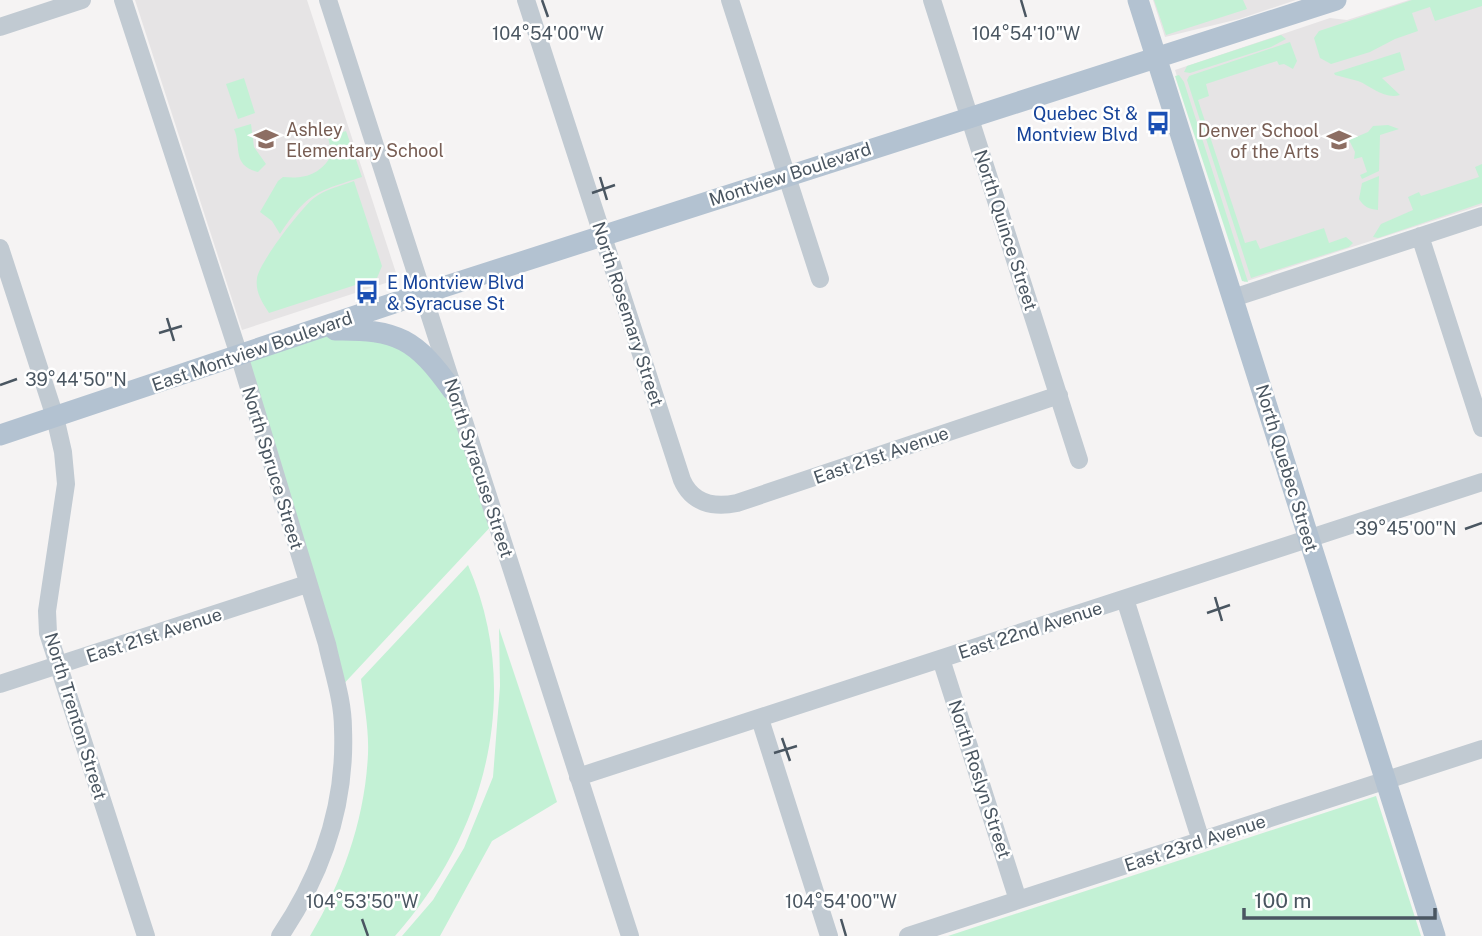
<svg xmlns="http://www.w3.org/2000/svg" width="1482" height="936" viewBox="0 0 1482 936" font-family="'Public Sans',sans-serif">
  <rect width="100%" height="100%" fill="#f5f3f3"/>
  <!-- education -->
  <path fill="#e6e4e5" d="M 135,0 L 307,0 L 398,279 L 242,330 Z
    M 1153,0 L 1296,0 L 1239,19 L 1165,37 Z
    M 1409,0 L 1482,0 L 1482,205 L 1244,282 L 1175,70 L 1330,18 L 1347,20 Z"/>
  <!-- green -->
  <path fill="#c3f1d5" d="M 1154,0 L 1243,0 L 1247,9 L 1166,35 Z
    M 1412,0 L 1482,0 L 1482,6 L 1435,21 L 1430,7 L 1412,13 L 1418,31 L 1395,39 L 1370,52 L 1331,64 L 1320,58 L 1314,38 L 1319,31 Z
    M 1281,35 L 1286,39 L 1271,47 L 1190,73 L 1184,72 L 1187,66 Z
    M 1290,42 L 1297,61 L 1293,69 L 1284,64 L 1279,65 L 1277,61 L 1206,84 L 1209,96 L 1198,100 L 1245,243 L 1256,240 L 1260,249 L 1324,228 L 1329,243 L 1346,237 L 1353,243 L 1349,247 L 1251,278 L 1187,80 L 1189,76 Z
    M 1400,52 L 1405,70 L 1382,78 L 1400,95 C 1385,100 1371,86 1358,81 C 1350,79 1343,77 1335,75 L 1334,73 Z
    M 1179,75 L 1184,82 L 1248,282 L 1242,281 L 1175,76 Z
    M 244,78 L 255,113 L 238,119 L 226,84 Z
    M 251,124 L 254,147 L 266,164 L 258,172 C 231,165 242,147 234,129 Z
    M 1388,125 L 1399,129 L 1380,135 L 1379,171 L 1362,179 L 1360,175 L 1367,172 L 1362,157 L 1354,159 L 1355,152 L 1349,140 L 1368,132 L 1373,126 Z
    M 346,131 L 362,177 C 316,192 308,192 280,234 L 272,221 L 260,212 L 278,181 L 283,177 C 306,179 319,175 332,155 L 328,137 Z
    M 1482,164 L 1482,203 L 1378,238 L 1373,237 L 1381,224 L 1413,210 L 1408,197 L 1419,192 L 1421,196 L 1479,177 L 1475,167 Z
    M 1379,176 L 1378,210 C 1369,209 1364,207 1359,199 L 1362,183 Z
    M 354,181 L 382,266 L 377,278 L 269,313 C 262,302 255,292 257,278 C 259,263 301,208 314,198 C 325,189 341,186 354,181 Z
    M 367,329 L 438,369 L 495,522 L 338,690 L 239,355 L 315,330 Z
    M 468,565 C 524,693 485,835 395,936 L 310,936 C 343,881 365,819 368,754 C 369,729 364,704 361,679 Z
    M 499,628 L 557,802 L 492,841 L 440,936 L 402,936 L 433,900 L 464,848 L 493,777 L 500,686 Z
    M 1376,796 L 1421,936 L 948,936 Z"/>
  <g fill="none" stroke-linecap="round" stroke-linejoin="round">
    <!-- minor -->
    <path stroke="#c1cad2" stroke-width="18" d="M 123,0 L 239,355 L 327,644 C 333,672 343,700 343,729 C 346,804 322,874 280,936
      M 328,0 C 430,311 528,624 630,936
      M 526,0 L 682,480 C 692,503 713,508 737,503 L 1059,395
      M 730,0 L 820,279
      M 932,0 L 1079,460
      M 0,27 L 82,0
      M 1420,236 L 1482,428
      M 0,248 L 55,417 L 63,452 L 66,484 L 47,611 L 48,633 L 146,936
      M 1233,298 L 1482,216
      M 1125,599 L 1201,841
      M 941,659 L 1018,900
      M 0,684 L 307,584
      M 760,719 L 829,936
      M 578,777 L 1482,482
      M 908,936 L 1482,749"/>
    <!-- major -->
    <path stroke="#b3c2d1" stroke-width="21" d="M 1138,0 L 1435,936
      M 335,330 C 398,329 416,339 453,391
      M 0,435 L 406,299 L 1336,0"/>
  </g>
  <!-- ticks -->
  <path fill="none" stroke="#4a5661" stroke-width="2.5" d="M 542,0 L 548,17M 1021,0 L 1026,17M 600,177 L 607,200M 592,193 L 615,185M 167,318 L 174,341M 159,333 L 182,326M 0,385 L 17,379M 1465,529 L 1482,523M 1215,597 L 1222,621M 1207,613 L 1230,605M 782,738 L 790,761M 774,753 L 797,746M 362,919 L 368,936M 841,919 L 846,936"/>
  <!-- icons -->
  <defs>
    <g id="bus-bare" transform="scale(1.89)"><path d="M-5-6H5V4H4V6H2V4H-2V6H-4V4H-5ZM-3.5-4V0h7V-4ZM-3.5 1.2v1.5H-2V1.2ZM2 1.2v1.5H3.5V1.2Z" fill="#1a4fb4" stroke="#fff" stroke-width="2.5" paint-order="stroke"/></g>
    <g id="school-bare" transform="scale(1.89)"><path d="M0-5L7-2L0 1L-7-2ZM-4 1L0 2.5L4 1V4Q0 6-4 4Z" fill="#8d6e63" stroke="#fff" stroke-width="2.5" paint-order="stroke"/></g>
  </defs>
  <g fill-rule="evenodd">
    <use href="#bus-bare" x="1158" y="123"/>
    <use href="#school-bare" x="266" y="139"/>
    <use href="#school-bare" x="1339" y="140"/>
    <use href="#bus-bare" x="367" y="292"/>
  </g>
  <g text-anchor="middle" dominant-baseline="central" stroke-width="5" stroke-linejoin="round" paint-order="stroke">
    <!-- transit labels -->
    <g font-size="18" fill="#164399" stroke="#fff" text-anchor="end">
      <text x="1138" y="113">Quebec St &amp;<tspan x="1138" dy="21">Montview Blvd</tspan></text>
      <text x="387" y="282" text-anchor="start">E Montview Blvd<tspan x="387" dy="21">&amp; Syracuse St</tspan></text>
    </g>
    <!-- education labels -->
    <g font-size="18" fill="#785e54" stroke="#fff" text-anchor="start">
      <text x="286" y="129">Ashley<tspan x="286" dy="21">Elementary School</tspan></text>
      <text x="1319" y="130" text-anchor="end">Denver School<tspan x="1319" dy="21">of the Arts</tspan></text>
    </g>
    <!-- street labels -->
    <g font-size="18" fill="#4a5661" stroke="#fff">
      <text transform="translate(790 174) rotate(-18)">Montview Boulevard</text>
      <text transform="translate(1006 230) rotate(72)">North Quince Street</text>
      <text transform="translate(628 314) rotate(72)">North Rosemary Street</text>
      <text transform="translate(252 351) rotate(-19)">East Montview Boulevard</text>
      <text transform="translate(881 455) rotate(-19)">East 21st Avenue</text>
      <text transform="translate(273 468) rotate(73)">North Spruce Street</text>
      <text transform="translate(479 468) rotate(72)">North Syracuse Street</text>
      <text transform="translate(1287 468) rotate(73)">North Quebec Street</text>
      <text transform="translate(1030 630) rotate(-18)">East 22nd Avenue</text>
      <text transform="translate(154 635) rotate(-18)">East 21st Avenue</text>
      <text transform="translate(76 716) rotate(73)">North Trenton Street</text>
      <text transform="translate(980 779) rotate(72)">North Roslyn Street</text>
      <text transform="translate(1195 843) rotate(-18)">East 23rd Avenue</text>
    </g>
  </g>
  <g font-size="18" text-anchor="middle" fill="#4a5661" stroke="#fff" stroke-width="5" stroke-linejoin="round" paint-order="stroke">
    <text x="548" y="40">104°54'00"W</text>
    <text x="1026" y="40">104°54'10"W</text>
    <text x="76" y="386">39°44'50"N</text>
    <text x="1406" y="535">39°45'00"N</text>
    <text x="362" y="908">104°53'50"W</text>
    <text x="841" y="908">104°54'00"W</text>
  </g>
  <!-- scale -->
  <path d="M1244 908v10h191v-10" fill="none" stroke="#4a5661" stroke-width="3.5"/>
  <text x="1254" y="908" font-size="21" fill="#4a5661" stroke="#ffffff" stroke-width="5" paint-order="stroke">100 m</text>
</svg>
